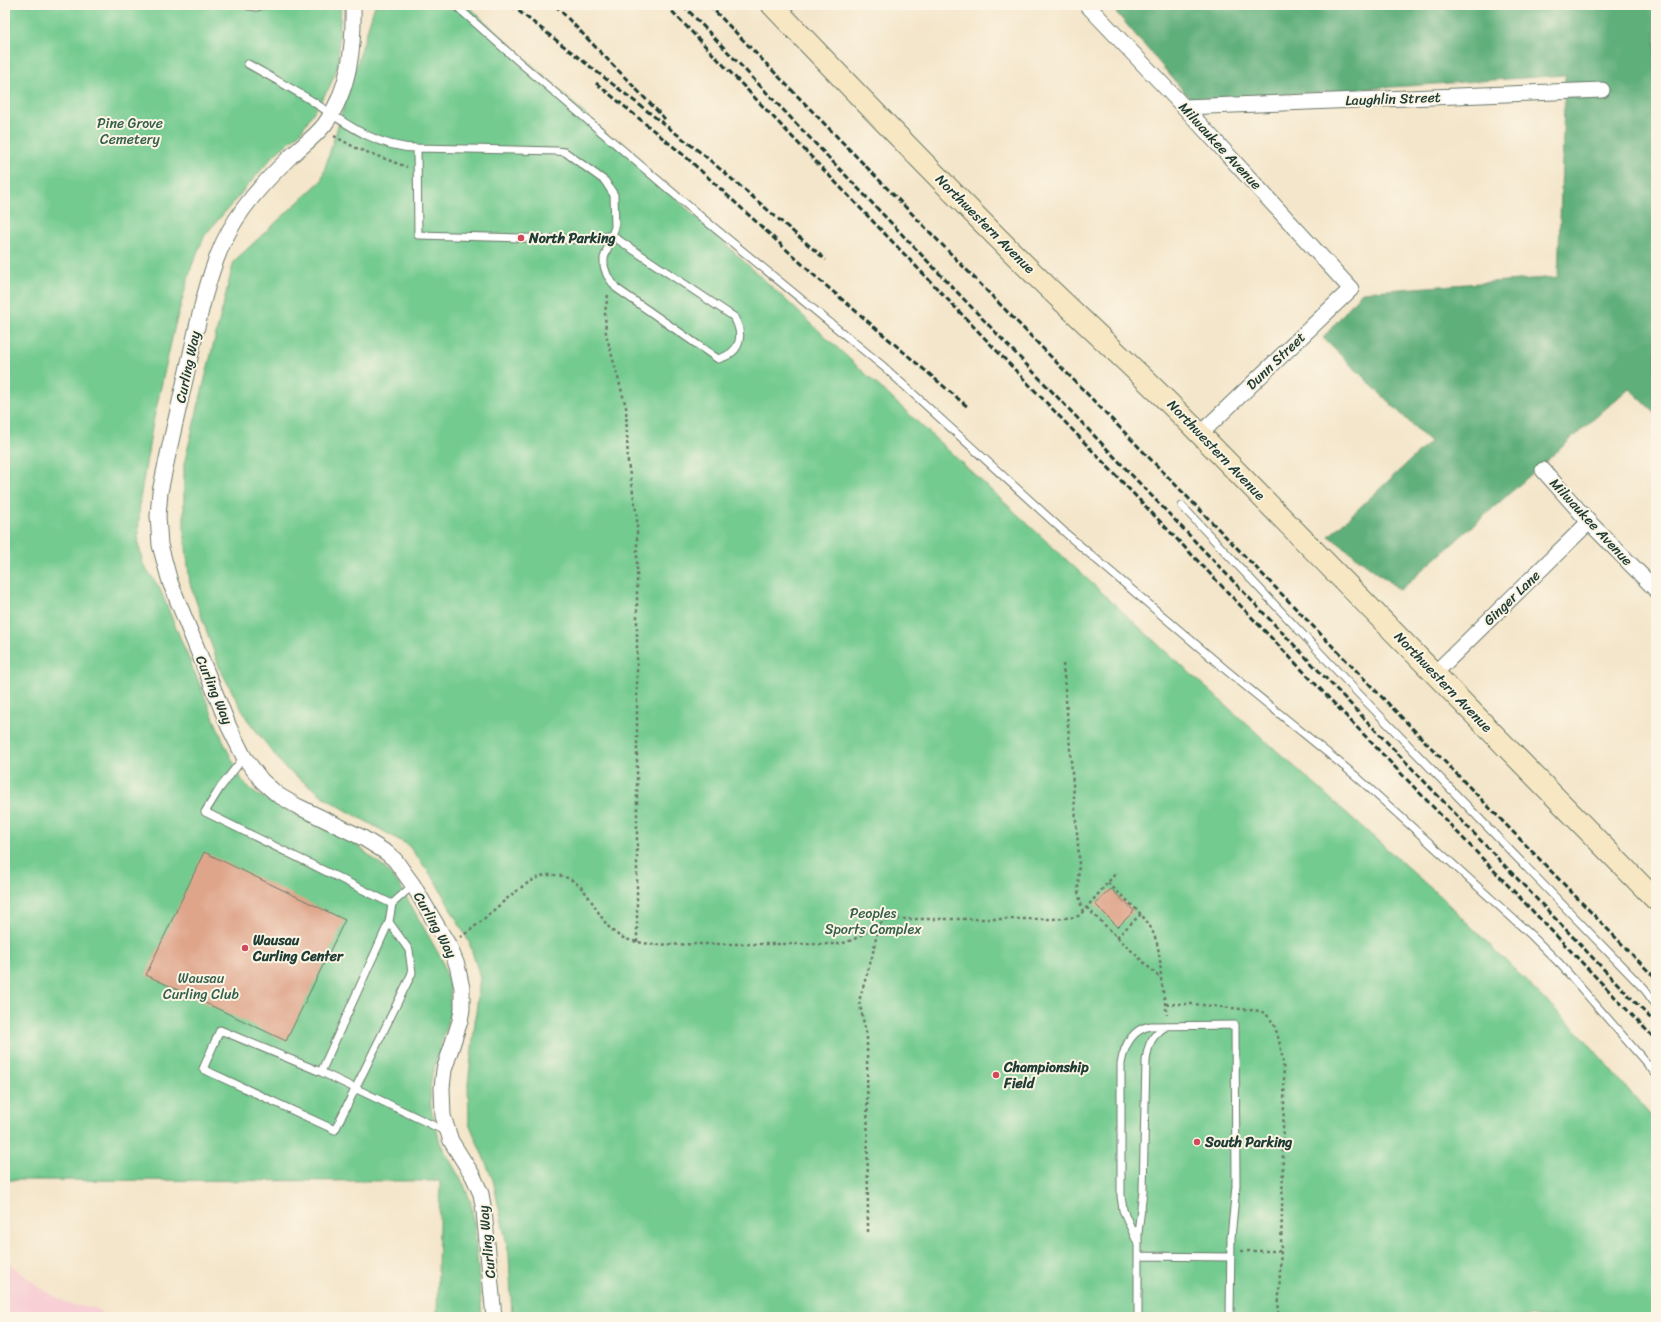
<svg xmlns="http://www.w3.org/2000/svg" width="1661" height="1322" viewBox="0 0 1661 1322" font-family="Sriracha,sans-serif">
  <rect width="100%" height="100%" fill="#fcf5e5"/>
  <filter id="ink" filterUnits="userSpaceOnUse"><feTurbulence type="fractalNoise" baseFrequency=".025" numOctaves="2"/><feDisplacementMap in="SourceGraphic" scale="8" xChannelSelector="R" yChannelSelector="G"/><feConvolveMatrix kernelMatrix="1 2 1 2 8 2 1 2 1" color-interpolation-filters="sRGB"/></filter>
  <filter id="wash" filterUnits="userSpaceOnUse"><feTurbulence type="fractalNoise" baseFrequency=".012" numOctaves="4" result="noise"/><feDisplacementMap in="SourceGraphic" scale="16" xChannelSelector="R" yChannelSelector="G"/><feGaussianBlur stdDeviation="0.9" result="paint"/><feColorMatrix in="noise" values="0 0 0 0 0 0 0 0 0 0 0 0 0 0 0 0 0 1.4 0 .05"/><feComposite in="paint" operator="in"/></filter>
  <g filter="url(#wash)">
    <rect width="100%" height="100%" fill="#f4e6cb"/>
    <!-- built -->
    <path fill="#f7cfd4" d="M 5,1260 L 40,1288 L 71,1305 L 96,1308 L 106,1317 L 5,1317 Z"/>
    <!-- green -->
    <path fill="#73cb90" stroke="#498462" d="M 5,5 L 341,5 L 338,63 L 336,71 L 329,88 L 300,133 L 275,154 L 205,235 L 192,265 L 175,325 L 153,422 L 140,499 L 138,542 L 143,564 L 159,587 L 224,743 L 242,780 L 256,794 L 355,844 L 384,867 L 399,884 L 442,960 L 450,988 L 450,1014 L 432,1075 L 430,1090 L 431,1108 L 440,1143 L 464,1185 L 470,1200 L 474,1220 L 482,1317 L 437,1317 L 440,1181 L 5,1180 Z
      M 375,5 L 467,5 L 1165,651 L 1444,900 L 1583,1037 L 1656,1122 L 1656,1317 L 512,1317 L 509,1255 L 493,1180 L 469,1123 L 468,1084 L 480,977 L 469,942 L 434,879 L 408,845 L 330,801 L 285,768 L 247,719 L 220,669 L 190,584 L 184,529 L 184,464 L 234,261 L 321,181 Z"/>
    <!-- forest -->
    <path fill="#5eaf7a" stroke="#3e7657" d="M 1110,5 L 1656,5 L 1656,414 L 1629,388 L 1400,590 L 1329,536 L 1430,442 L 1323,338 L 1362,292 L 1558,277 L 1565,75 L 1192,101 Z"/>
    <g id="blocks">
      <!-- building -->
      <path fill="#dfa58b" d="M 204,852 L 345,920 L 286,1041 L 146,975 Z
        M 1111,889 L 1134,911 L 1118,927 L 1095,904 Z"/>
    </g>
  </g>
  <g filter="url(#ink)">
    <use href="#blocks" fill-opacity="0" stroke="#6a7869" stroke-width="1"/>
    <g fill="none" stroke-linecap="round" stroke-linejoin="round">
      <!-- lane casing -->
      <g stroke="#6a7869" stroke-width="9">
        <path id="lane" d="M 455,5 L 518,61 L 706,221 L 884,367 L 1070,537 L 1226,670 L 1357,777 L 1531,935 L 1561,965 L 1656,1074
          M 248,6 L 257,7 L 264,5
          M 248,64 C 269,76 291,88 312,101 C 343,122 377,148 417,148 L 557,151 L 565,152 L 605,181 L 614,195 L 615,227 L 604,258 L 604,266 L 607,275 L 616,288 L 718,359 C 740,353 745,337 734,317 L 611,235 L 594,240 L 418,235 L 417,148
          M 1182,506 L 1356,691 L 1645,990 L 1656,1005
          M 244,757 L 220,788 L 205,812 L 392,904
          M 413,885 L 392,904 L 389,922 L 321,1072 L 447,1132
          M 321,1072 L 220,1030 L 203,1069 L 335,1130 L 412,973 L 409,950 L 389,922
          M 1138,1244 L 1123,1210 L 1121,1196 L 1121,1064 C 1124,1046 1132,1029 1151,1026 L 1235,1025 L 1236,1186 L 1231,1238 L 1230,1317
          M 1138,1256 L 1231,1257
          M 1138,1317 L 1138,1233 L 1143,1191 L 1146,1061 C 1148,1044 1152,1034 1167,1026"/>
      </g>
      <!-- street casing -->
      <g stroke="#6a7869" stroke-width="17">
        <path id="street" d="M 353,5 C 354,46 350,89 325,124 C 315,137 302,146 290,157 C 263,183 239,209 223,243 C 205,283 197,328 187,371 C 178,411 168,452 160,492 L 158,516 L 160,545 L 170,582 L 229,727 L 244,757 L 262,781 L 278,795 L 297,806 L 363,838 L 387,853 L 395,860 L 413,885 L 449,946 L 457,965 L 462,988 L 462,1009 L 460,1021 L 444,1070 L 442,1088 L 443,1116 L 451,1141 L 473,1176 L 481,1194 L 484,1211 L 494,1317
          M 1087,5 L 1184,107 L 1351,289 L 1200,434
          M 1184,107 L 1602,90
          M 1543,470 L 1589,522 L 1656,590
          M 1435,673 L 1589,522"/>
      </g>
      <!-- secondary casing -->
      <g stroke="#6a7869" stroke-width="23">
        <path id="secondary" d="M 772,5 C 857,94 942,183 1029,269 C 1086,325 1145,377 1200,434 L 1656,900"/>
      </g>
      <!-- path -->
      <path stroke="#6a7869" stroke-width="2.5" stroke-dasharray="3 3" stroke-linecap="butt" d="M 334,136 L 356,148 L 407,167
        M 608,295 L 605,312 L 606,334 L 626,407 L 628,463 L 637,516 L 637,942
        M 1063,664 L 1079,857 L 1078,891 L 1083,913
        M 1108,883 C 1145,918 1160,924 1161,979
        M 1087,908 L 1161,979 L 1167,1015
        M 460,937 C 486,922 521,878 548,875 C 594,872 593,928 626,939 C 649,947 677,944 701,944 C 747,944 792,944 837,944 C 861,941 870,925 891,919 L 1053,919 L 1076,917 L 1080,915 L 1117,872
        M 1117,937 L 1141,914
        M 1166,1004 L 1193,1004 L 1260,1011 C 1269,1014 1275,1025 1277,1034 C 1287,1065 1284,1100 1283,1131 C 1283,1193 1281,1255 1278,1317
        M 868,1232 L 867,1037 L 859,1001 L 872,957 L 879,924
        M 1241,1251 L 1281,1251"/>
      <!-- lane -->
      <use href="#lane" stroke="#fff" stroke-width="7"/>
      <!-- street -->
      <use href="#street" stroke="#fff" stroke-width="15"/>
      <!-- secondary -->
      <use href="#secondary" stroke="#f7e8c3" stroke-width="21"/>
      <!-- rail -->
      <path stroke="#1f3d34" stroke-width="3" stroke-dasharray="6 3" stroke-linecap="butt" d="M 511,5 L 705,156 L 826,260
        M 555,5 L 665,119
        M 666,5 L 1656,1040
        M 683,5 L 1656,1024
        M 709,5 L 1656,979
        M 596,83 L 687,158 L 816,277 L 969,408"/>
    </g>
  </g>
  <!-- markers -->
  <g fill="#d1495b" stroke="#fcf5e5" stroke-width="1.5">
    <circle cx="521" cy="238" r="4"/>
    <circle cx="245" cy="948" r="4"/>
    <circle cx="996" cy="1075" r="4"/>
    <circle cx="1197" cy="1142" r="4"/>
  </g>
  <g text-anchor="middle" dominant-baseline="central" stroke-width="4" stroke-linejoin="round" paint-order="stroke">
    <!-- street labels -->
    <g font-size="14" fill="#1f3d34" stroke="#fcf5e5">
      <text transform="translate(1393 99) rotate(-2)">Laughlin Street</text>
      <text transform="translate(1220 146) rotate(47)">Milwaukee Avenue</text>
      <text transform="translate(985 224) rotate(45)">Northwestern Avenue</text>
      <text transform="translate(1276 361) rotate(-44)">Dunn Street</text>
      <text transform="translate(188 367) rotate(-78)">Curling Way</text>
      <text transform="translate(1216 450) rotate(46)">Northwestern Avenue</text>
      <text transform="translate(1591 522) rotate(47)">Milwaukee Avenue</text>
      <text transform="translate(1512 598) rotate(-44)">Ginger Lane</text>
      <text transform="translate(1443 682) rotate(46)">Northwestern Avenue</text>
      <text transform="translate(214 690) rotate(67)">Curling Way</text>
      <text transform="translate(435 925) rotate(61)">Curling Way</text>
      <text transform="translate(487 1242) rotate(-96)">Curling Way</text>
    </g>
    <!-- park labels -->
    <g font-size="14" fill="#34604b" stroke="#fcf5e5">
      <text x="130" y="123">Pine Grove<tspan x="130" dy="16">Cemetery</tspan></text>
      <text x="873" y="913">Peoples<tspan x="873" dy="16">Sports Complex</tspan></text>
      <text x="201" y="978">Wausau<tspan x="201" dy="16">Curling Club</tspan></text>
    </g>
    <!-- poi labels -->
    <g font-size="14" font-weight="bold" fill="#1f3d34" stroke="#fcf5e5" text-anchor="start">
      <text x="529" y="238">North Parking</text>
      <text x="253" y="940">Wausau<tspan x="253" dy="16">Curling Center</tspan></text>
      <text x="1004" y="1067">Championship<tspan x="1004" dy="16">Field</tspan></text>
      <text x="1205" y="1142">South Parking</text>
    </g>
  </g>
  <!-- margin -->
  <rect width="1661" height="1322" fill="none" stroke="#fcf5e5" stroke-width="20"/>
</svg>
